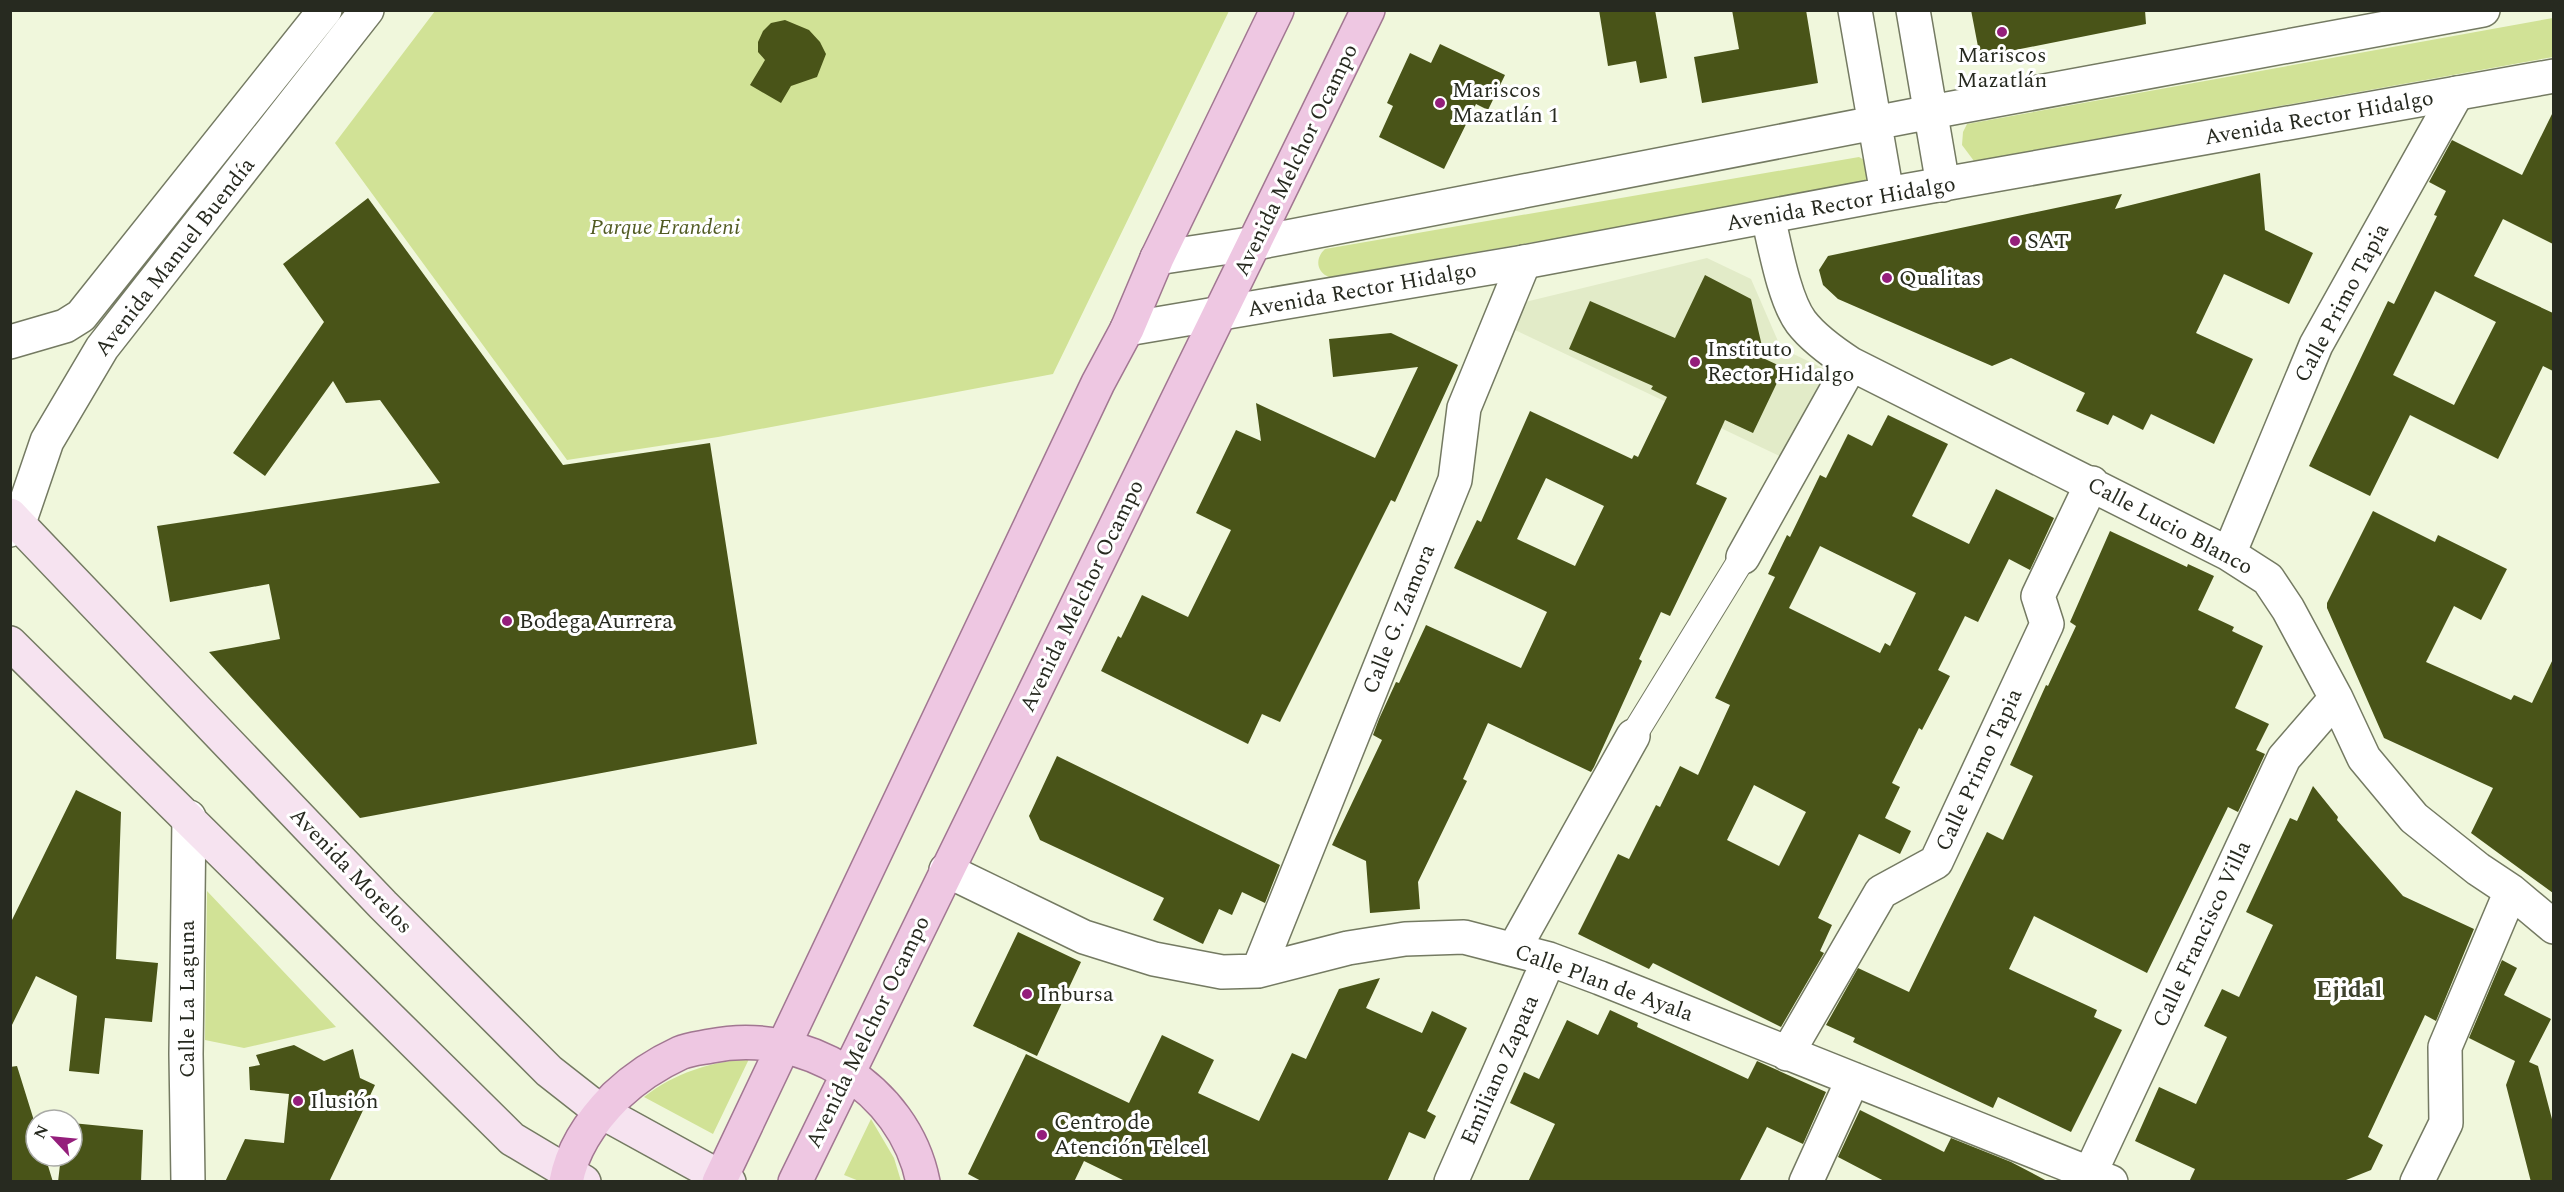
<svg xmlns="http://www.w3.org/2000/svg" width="2564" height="1192" viewBox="0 0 2564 1192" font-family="Spectral,serif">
  <rect width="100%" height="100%" fill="#f0f7dc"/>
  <!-- built -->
  <path fill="#e2ebc8" d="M 1707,258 L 1751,279 L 1781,348 L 1837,375 L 1794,463 L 1513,329 L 1525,302 Z"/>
  <!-- green -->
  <path fill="#d1e296" d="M 435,11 L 1229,11 L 1053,374 L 718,437 L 567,460 L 335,143 Z
    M 2553,18 L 2553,57 L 1974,161 L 1962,145 L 1963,132 L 1967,124 Z
    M 1859,157 L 1866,161 L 1870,175 L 1864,186 L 1329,277 C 1316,272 1315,258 1325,249 Z
    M 207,891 L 336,1027 L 244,1048 L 205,1040 Z
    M 749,1059 L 713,1134 L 644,1097 C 675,1073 709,1062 749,1059 Z
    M 871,1119 L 894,1158 L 901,1181 L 859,1181 L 844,1175 Z"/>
  <!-- building -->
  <path fill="#495418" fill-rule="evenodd" d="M 1599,10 L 1655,10 L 1667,78 L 1640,83 L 1636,61 L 1608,66 Z
    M 1732,10 L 1806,10 L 1818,83 L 1702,103 L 1694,57 L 1739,49 Z
    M 1971,10 L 2145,10 L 2146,24 L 1980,57 Z
    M 785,20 L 809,30 L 820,42 L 826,54 L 817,77 L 791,86 L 781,103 L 750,85 L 765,60 L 758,52 L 758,42 L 763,31 L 771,23 Z
    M 1440,44 L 1505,75 L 1488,110 L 1476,104 L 1444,169 L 1379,137 L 1393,106 L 1387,103 L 1410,53 L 1431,63 Z
    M 2553,112 L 2553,244 L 2503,219 L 2474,276 L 2553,313 L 2553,371 L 2543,366 L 2498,459 L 2410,415 L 2370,496 L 2309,466 L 2388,301 L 2394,304 L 2437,216 L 2434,215 L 2446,191 L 2429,182 L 2452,140 L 2522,175 ZM 2435,291 L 2496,322 L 2454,405 L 2393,375 Z
    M 2260,173 L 2265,230 L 2313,253 L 2289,304 L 2224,274 L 2196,333 L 2253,359 L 2214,444 L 2151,414 L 2143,430 L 2113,415 L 2108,425 L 2076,411 L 2085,393 L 2011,358 L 1992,366 L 1838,299 L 1823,285 L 1819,270 L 1828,256 L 2122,194 L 2115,209 Z
    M 368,198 L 563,465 L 710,443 L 757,744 L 360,818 L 209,652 L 280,639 L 269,584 L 170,602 L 157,526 L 440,483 L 380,400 L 346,403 L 333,381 L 265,476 L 233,453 L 324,322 L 283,264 Z
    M 1705,275 L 1751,299 L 1765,359 L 1784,368 L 1753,433 L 1725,420 L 1696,484 L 1727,498 L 1670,616 L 1661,612 L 1639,659 L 1642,661 L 1594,767 L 1591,772 L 1488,723 L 1463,779 L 1467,781 L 1418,882 L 1420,909 L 1370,913 L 1366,861 L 1332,845 L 1382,740 L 1373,735 L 1379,719 L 1396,682 L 1399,683 L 1426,625 L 1521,668 L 1547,612 L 1454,568 L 1477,520 L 1481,522 L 1530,411 L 1632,459 L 1634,455 L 1638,457 L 1667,397 L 1651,389 L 1653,386 L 1569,349 L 1590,301 L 1675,338 ZM 1546,478 L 1604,506 L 1575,566 L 1517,539 Z
    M 1391,333 L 1458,365 L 1395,502 L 1391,500 L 1280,722 L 1262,714 L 1248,744 L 1101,671 L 1118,636 L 1121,638 L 1142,595 L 1188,617 L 1231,530 L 1196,513 L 1236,430 L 1261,441 L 1256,403 L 1375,458 L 1418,367 L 1333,377 L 1329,339 Z
    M 1888,415 L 1948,444 L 1912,516 L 1969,544 L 1996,489 L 2054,518 L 2030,570 L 2009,559 L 1978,622 L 1965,616 L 1938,670 L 1950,676 L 1922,730 L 1919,728 L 1892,783 L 1900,787 L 1885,818 L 1911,831 L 1900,854 L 1859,834 L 1818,918 L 1832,925 L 1820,951 L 1824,953 L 1781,1027 L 1653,963 L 1649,969 L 1578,934 L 1618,854 L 1629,859 L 1656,805 L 1660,807 L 1680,766 L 1698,775 L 1730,705 L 1715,698 L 1775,577 L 1768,574 L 1787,535 L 1790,537 L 1820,475 L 1826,478 L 1848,434 L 1872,446 ZM 1820,546 L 1916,593 L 1890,646 L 1885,643 L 1880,653 L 1789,608 ZM 1754,785 L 1806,812 L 1779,866 L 1727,840 Z
    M 2373,511 L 2435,542 L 2438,535 L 2507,569 L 2481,620 L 2454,606 L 2426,662 L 2511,700 L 2514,695 L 2532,703 L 2553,659 L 2553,893 L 2471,833 L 2493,788 L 2384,738 L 2327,608 L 2327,603 Z
    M 2110,531 L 2187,567 L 2188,564 L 2214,576 L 2198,610 L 2234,627 L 2232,631 L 2263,646 L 2235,708 L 2269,724 L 2256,750 L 2265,754 L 2238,812 L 2228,807 L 2147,973 L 2034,916 L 2009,969 L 2097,1010 L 2094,1017 L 2122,1030 L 2071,1132 L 1998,1097 L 1993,1108 L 1853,1042 L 1855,1038 L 1826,1025 L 1858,968 L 1909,992 L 1987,832 L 2003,840 L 2033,776 L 2010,765 L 2046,685 L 2048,686 L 2076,626 L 2070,622 Z
    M 1057,756 L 1280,865 L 1265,903 L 1242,892 L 1232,915 L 1219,909 L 1203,944 L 1153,920 L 1164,898 L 1040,840 L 1029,816 Z
    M 2313,786 L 2338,817 L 2337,820 L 2403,896 L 2474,929 L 2436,1021 L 2425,1015 L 2368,1137 L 2383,1145 L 2371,1170 L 2341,1182 L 2189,1182 L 2195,1169 L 2135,1141 L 2159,1087 L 2196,1104 L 2227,1037 L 2204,1026 L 2222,989 L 2239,997 L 2273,925 L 2246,912 L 2290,818 L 2297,821 Z
    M 76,790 L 121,812 L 116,959 L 158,963 L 152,1022 L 105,1018 L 99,1074 L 69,1071 L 77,996 L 36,976 L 10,1029 L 10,924 Z
    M 1018,932 L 1081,962 L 1037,1056 L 973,1026 Z
    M 2502,960 L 2517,968 L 2504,995 L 2551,1019 L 2529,1062 L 2538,1066 L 2553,1123 L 2553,1182 L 2531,1182 L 2506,1085 L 2515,1061 L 2469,1038 Z
    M 1380,978 L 1366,1008 L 1422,1033 L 1432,1011 L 1467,1028 L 1427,1111 L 1436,1116 L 1425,1139 L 1409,1132 L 1387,1182 L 1127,1182 L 1084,1161 L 1074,1182 L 983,1182 L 968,1174 L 1026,1054 L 1129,1103 L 1162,1035 L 1214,1060 L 1198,1093 L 1259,1121 L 1292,1053 L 1306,1059 L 1339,989 Z
    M 1610,1010 L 1638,1023 L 1637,1027 L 1748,1079 L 1757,1061 L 1826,1092 L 1803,1144 L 1767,1127 L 1739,1182 L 1528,1182 L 1555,1124 L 1510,1103 L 1524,1072 L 1539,1079 L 1567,1020 L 1598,1035 Z
    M 294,1045 L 324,1061 L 353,1049 L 360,1078 L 375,1085 L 329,1182 L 225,1182 L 245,1139 L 284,1143 L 289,1094 L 250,1090 L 249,1067 L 260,1065 L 256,1055 Z
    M 17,1066 L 36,1127 L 36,1156 L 45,1156 L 53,1182 L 10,1182 L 10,1067 Z
    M 1860,1110 L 1944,1152 L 1951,1138 L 2011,1162 L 2049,1182 L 1886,1182 L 1838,1157 Z
    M 72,1123 L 143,1130 L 141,1182 L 58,1182 L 61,1156 L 72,1156 Z"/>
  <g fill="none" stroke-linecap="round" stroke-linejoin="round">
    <!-- pedestrian casing -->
    <g stroke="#747a62" stroke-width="28">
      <path id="pedestrian" d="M 1633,736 L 1743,557"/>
    </g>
    <!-- minor casing -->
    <g stroke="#747a62" stroke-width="36">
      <path id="minor" d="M 1768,217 C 1775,246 1784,299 1801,322 C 1814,339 1834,353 1851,364 L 2229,554 L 2268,579 L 2288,609 L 2336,698 L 2364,758 L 2414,818 L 2478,869 L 2511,891 L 2554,927
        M 2229,554 L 2316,345 L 2457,93
        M 1743,557 L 1851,364
        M 946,870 L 1084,937 L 1154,959 L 1222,972 L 1258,971 L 1348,948 L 1405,939 L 1464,937 L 1549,959 L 1600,978 L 2111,1182
        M 1514,949 L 1633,736
        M 1258,971 L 1455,480 L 1464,408 L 1524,262
        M 1787,1054 L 1881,892 L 1936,862 L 2047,624 L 2038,596 L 2092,483
        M 188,1182 L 186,1054 L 189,817
        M 1451,1182 L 1549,959
        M 1806,1182 L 1853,1079
        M 2086,1182 L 2284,758 L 2336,698
        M 2417,1182 L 2446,1123 L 2445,1047 L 2511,891"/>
    </g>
    <!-- tertiary casing -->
    <g stroke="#747a62" stroke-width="36">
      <path id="tertiary" d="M 1855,10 L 1887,194
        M 1913,10 L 1943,185
        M 1157,258 L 1256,243 L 1931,112 L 2483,10
        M 1127,329 L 1524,262 L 1887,194 L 2554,76
        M 10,342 L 65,326 L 81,316 L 325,10
        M 10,530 L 19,523 L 47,441 L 102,348 L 367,10"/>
    </g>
    <!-- secondary casing -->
    <g stroke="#747a62" stroke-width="36">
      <path id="secondary" d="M 10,515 L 383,905 L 549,1071 L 600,1111 L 729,1182
        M 10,643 L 512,1139 L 584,1182"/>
    </g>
    <!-- primary casing -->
    <g stroke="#a17791" stroke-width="36">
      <path id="primary" d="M 566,1182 C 572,1149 593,1119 616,1096 C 635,1078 656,1064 680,1053 C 689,1049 701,1048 711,1046 C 803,1027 904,1087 923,1182
        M 719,1182 L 1098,383 L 1127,329 L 1157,258 L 1277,10
        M 795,1182 L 1368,10"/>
    </g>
    <!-- pedestrian -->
    <use href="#pedestrian" stroke="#fff" stroke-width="26"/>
    <!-- minor -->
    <use href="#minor" stroke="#fff" stroke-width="33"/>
    <!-- tertiary -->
    <use href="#tertiary" stroke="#fff" stroke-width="33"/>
    <!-- secondary -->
    <use href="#secondary" stroke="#f6e3f0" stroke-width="33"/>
    <!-- primary -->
    <use href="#primary" stroke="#eec7e2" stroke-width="33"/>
  </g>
  <!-- markers -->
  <g fill="#941e7b" stroke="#fff" stroke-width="2">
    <circle cx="2002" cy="32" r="6"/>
    <circle cx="1440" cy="103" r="6"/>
    <circle cx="2015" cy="241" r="6"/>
    <circle cx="1887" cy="278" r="6"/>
    <circle cx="1695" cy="362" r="6"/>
    <circle cx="507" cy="621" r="6"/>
    <circle cx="1027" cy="994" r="6"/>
    <circle cx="298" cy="1101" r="6"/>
    <circle cx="1042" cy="1135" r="6"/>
  </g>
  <g text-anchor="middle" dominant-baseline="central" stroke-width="6" stroke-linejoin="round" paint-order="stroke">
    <!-- poi labels -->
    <g font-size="22" fill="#272a20" stroke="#fff" text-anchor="start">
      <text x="2002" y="55" text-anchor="middle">Mariscos<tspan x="2002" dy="25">Mazatlán</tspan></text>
      <text x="1452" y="90">Mariscos<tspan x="1452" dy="25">Mazatlán 1</tspan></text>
      <text x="2027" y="241">SAT</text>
      <text x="1899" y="278">Qualitas</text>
      <text x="1707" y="349">Instituto<tspan x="1707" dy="25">Rector Hidalgo</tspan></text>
      <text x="519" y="621">Bodega Aurrera</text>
      <text x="1039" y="994">Inbursa</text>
      <text x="310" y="1101">Ilusión</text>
      <text x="1054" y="1122">Centro de<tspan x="1054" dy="25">Atención Telcel</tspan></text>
    </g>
    <!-- street labels -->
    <g font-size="22" fill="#272a20" stroke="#fff">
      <text transform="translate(2319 118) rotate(-10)">Avenida Rector Hidalgo</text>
      <text transform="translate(1296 160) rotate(-64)">Avenida Melchor Ocampo</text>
      <text transform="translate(1841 204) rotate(-10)">Avenida Rector Hidalgo</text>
      <text transform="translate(175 257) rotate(-52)">Avenida Manuel Buendía</text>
      <text transform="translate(1362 290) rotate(-10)">Avenida Rector Hidalgo</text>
      <text transform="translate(2342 303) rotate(-62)">Calle Primo Tapia</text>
      <text transform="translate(2170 526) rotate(28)">Calle Lucio Blanco</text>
      <text transform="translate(1082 596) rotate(-64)">Avenida Melchor Ocampo</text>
      <text transform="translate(1399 619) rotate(-68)">Calle G. Zamora</text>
      <text transform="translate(1979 770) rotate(-65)">Calle Primo Tapia</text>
      <text transform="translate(351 871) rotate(46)">Avenida Morelos</text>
      <text transform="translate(2202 934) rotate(-65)">Calle Francisco Villa</text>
      <text transform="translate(1604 983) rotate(20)">Calle Plan de Ayala</text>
      <text transform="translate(187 999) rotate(-90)">Calle La Laguna</text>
      <text transform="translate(868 1032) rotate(-64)">Avenida Melchor Ocampo</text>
      <text transform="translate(1500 1070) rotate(-66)">Emiliano Zapata</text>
    </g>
    <!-- park labels -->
    <g font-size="22" font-style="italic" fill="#515b23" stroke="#fff">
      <text x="665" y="227">Parque Erandeni</text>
    </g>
    <!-- neighbourhood labels -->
    <g font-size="24" font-weight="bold" fill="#3e432d" stroke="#fff">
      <text x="2349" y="990">Ejidal</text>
    </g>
  </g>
  <!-- border -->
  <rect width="2564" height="1192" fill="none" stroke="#272a20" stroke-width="24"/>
  <!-- north arrow -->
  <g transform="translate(54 1138) rotate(296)"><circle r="28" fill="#ffffff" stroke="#a9aaa6" stroke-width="1.5"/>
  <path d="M0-4.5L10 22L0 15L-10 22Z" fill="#941e7b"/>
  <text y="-9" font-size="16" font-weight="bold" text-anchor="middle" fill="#272a20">N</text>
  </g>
</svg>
